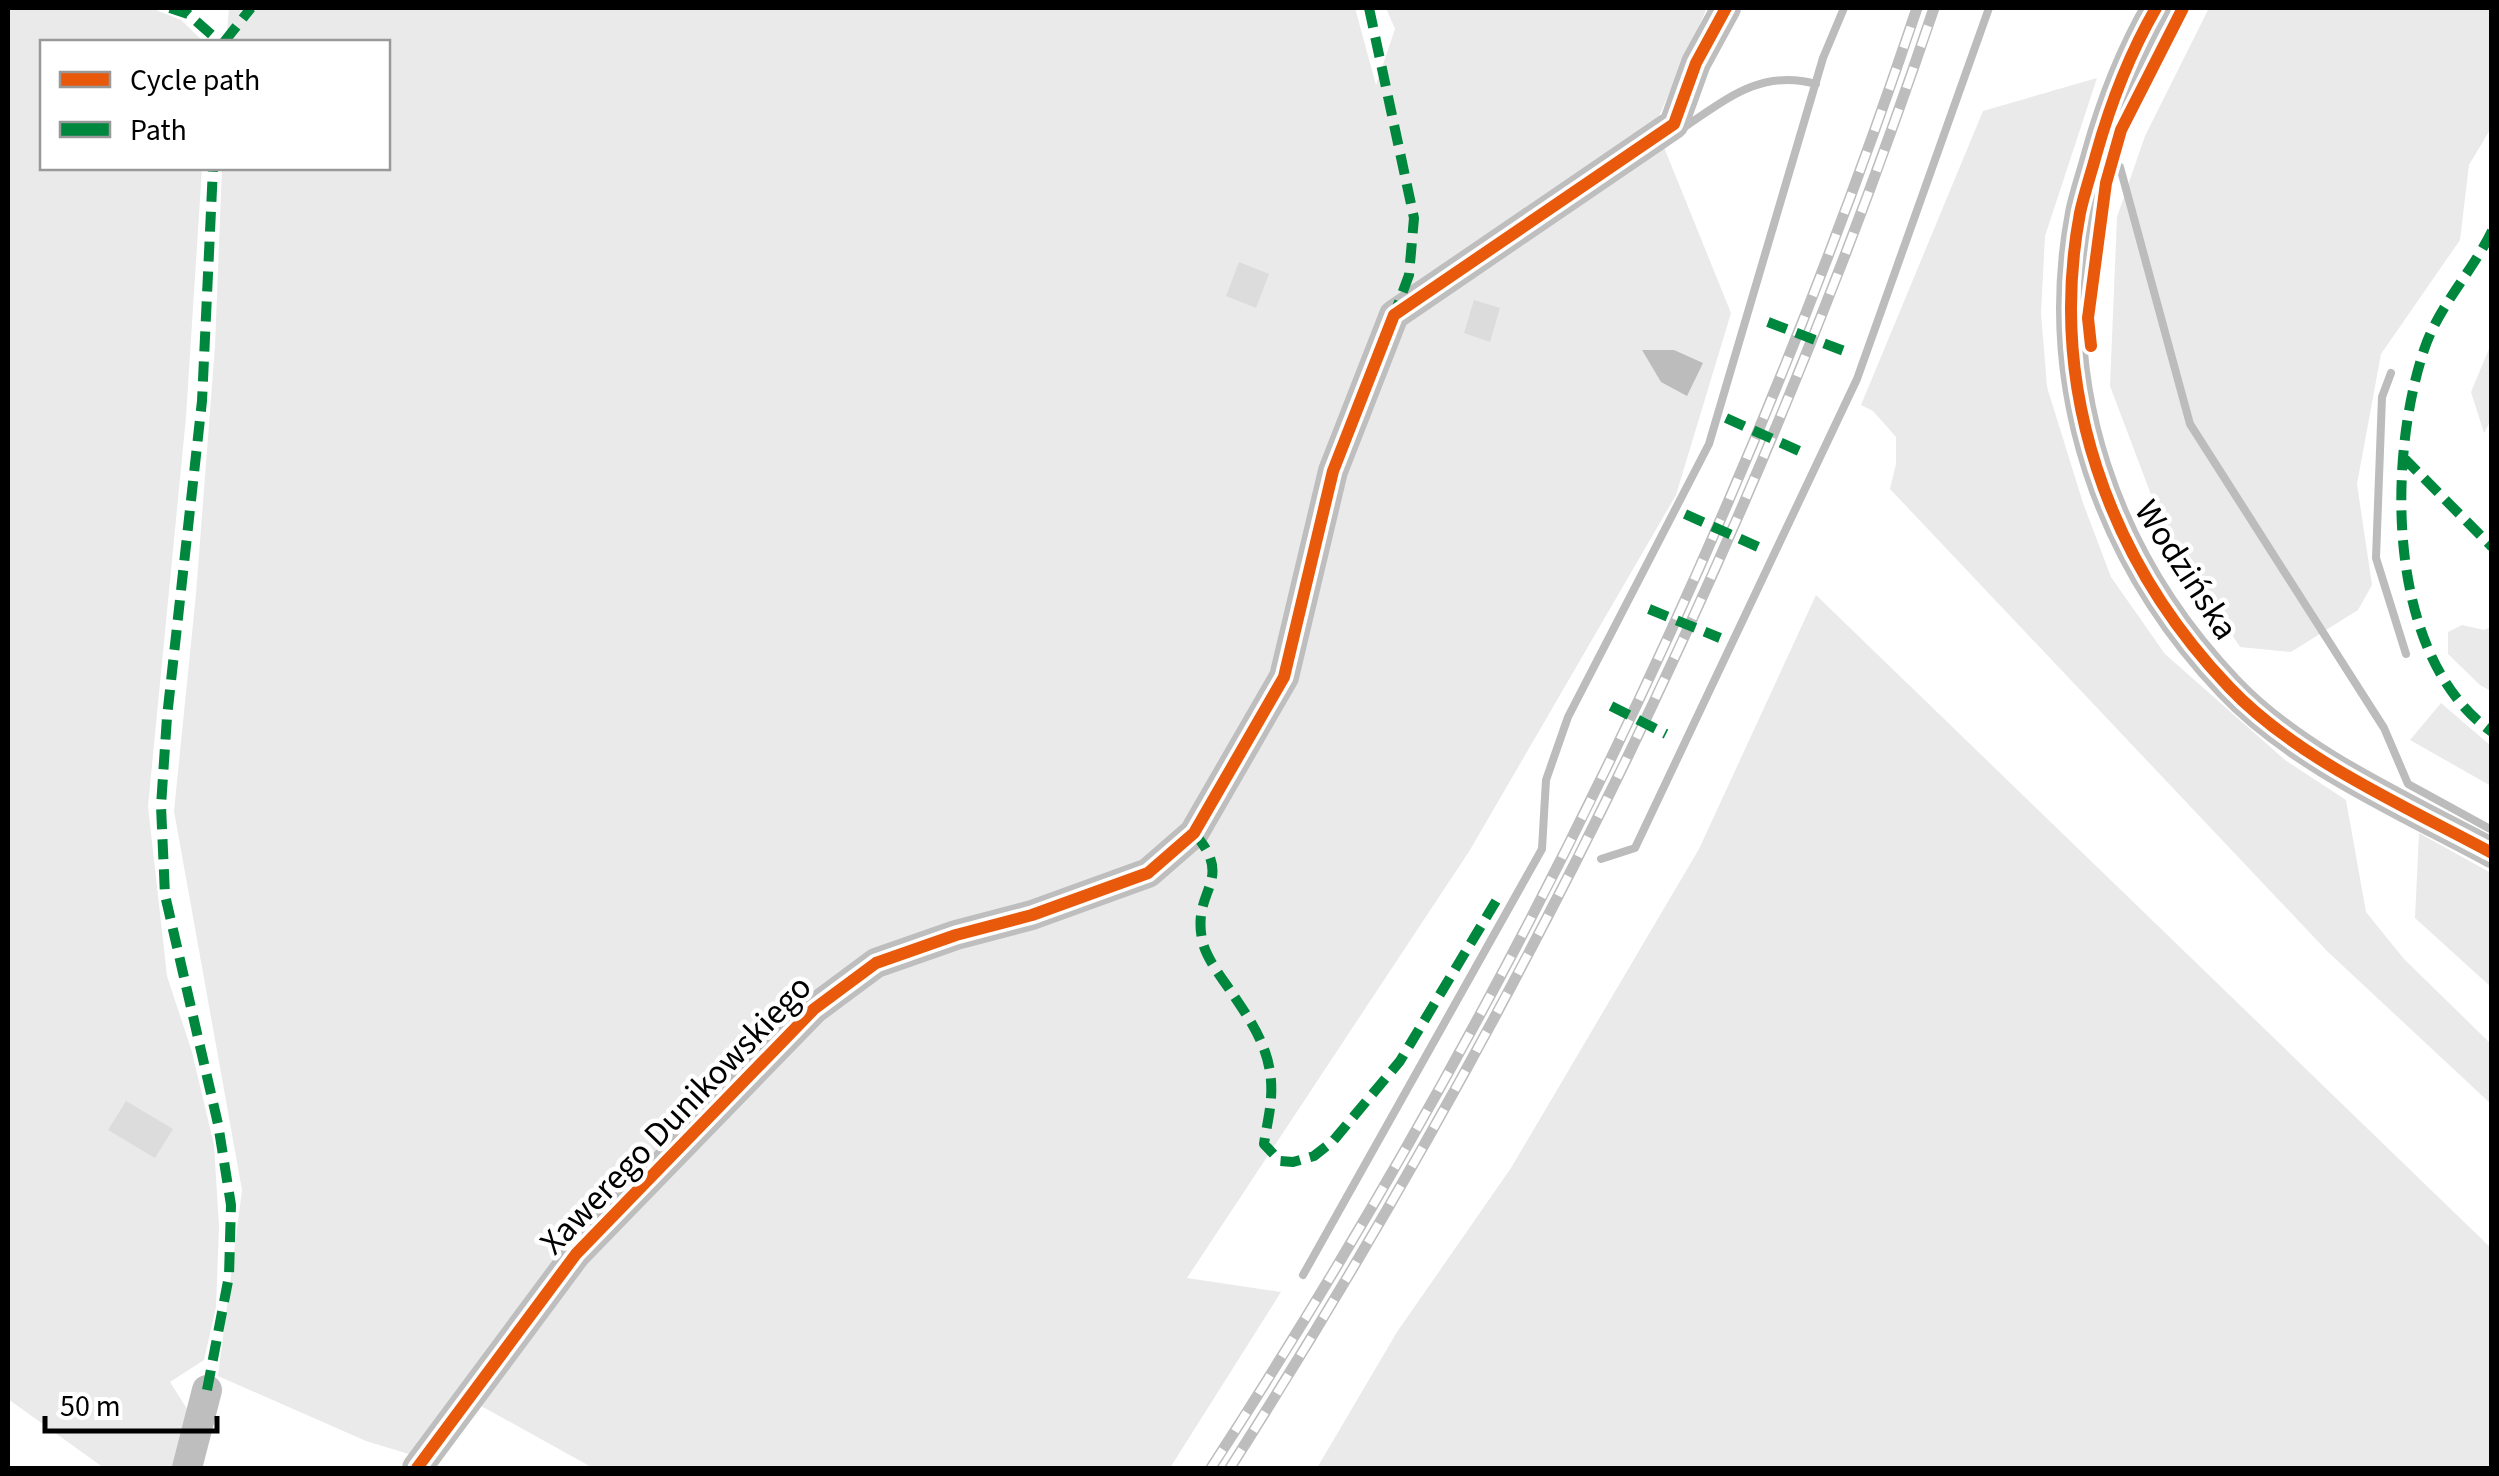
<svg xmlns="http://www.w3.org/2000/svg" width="2499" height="1476" viewBox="0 0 2499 1476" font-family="'Source Sans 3',sans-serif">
  <rect width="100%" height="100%" fill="#fff"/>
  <!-- green -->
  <path fill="#eaeaea" d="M 8,8 L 151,8 L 181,20 L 204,42 L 42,42 L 42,168 L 202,168 L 186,417 L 148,806 L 167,976 L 192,1052 L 214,1145 L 219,1226 L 216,1307 L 204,1360 L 170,1382 L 189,1412 L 179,1468 L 104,1468 L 8,1399 Z
    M 229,8 L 1355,8 L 1376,85 L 1395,29 L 1386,8 L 1707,8 L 1655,125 L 1731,313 L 1676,495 L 1470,850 L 1187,1278 L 1281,1292 L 1170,1468 L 593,1468 L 465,1397 L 422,1458 L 366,1441 L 218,1376 L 242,1190 L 174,811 L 196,594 L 215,346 L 222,168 L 388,168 L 388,42 L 226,42 Z
    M 2209,8 L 2491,8 L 2491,128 L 2469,165 L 2460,240 L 2381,354 L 2357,484 L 2372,585 L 2358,610 L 2291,652 L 2240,647 L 2167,537 L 2110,386 L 2117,217 L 2145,136 Z
    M 2097,78 L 2045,236 L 2041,313 L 2047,387 L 2083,503 L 2111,577 L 2165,654 L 2285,760 L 2346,800 L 2366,912 L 2404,959 L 2491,1044 L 2491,1104 L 2328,952 L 1890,489 L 1896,464 L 1896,437 L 1873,411 L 1861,405 L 1983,111 Z
    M 2491,344 L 2491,420 L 2484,433 L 2471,392 Z
    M 1816,595 L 2491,1248 L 2491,1468 L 1317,1468 L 1397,1332 L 1511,1168 L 1699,849 Z
    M 2462,625 L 2484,630 L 2491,627 L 2491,691 L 2480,685 L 2448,654 L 2448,632 Z
    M 2441,703 L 2491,746 L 2491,786 L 2410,740 Z
    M 2419,833 L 2491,873 L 2491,987 L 2415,918 Z"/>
  <!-- water -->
  <path fill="#bcbcbc" d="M 1642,350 L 1674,350 L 1703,363 L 1687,396 L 1661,382 Z"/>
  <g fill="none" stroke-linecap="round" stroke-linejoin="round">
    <!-- stream -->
    <path stroke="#bcbcbc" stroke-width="8" d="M 1686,126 C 1728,98 1762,69 1816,84
      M 2120,167 L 2190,424 L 2384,728 L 2408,784 L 2492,830
      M 2391,373 L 2382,397 L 2376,558 L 2406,654
      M 1601,859 L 1635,848 L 1857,379 L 1989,8
      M 1303,1275 L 1542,849 L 1546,780 L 1568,717 L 1709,444 L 1823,58 L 1844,8"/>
  </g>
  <!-- building -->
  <path fill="#dcdcdc" d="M 1239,262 L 1269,274 L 1256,308 L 1226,296 Z
    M 1474,300 L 1500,308 L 1490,342 L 1464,333 Z
    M 126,1101 L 173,1129 L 155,1158 L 108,1130 Z"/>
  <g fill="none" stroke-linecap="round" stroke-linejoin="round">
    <!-- minor -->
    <path stroke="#bebebe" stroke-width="30" d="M 2156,8 C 2130,53 2110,105 2096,155 C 2091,174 2084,194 2080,213 C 2047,388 2108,560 2229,687 C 2297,759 2405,806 2492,853
      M 187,1468 L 207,1390
      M 417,1468 L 576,1254 L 814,1009 L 876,963 L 956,935 L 1032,915 L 1148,873 L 1194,833 L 1284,677 L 1333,471 L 1394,315 L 1674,124 L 1696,63 L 1726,8"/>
    <!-- rail casing -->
    <g stroke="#bdbdbd" stroke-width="11">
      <path id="rail" d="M 1211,1468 C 1506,1014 1745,521 1917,8
        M 1230,1468 C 1521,1011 1761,522 1934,8"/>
    </g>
    <!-- rail -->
    <use href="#rail" stroke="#fff" stroke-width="8" stroke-dasharray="22" stroke-linecap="butt"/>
    <!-- quiet -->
    <path stroke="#00873e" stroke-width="10" stroke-dasharray="20 10" stroke-linecap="butt" d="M 170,8 L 188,14 L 220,42
      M 1369,8 L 1414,218 L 1409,275 L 1396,310
      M 224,42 L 251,8
      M 2492,231 C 2472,272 2438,307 2424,350 C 2387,461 2386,657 2492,732
      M 1768,322 L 1852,354
      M 1726,418 L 1808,455
      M 2403,457 L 2492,547
      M 1685,514 L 1767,551
      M 1649,609 L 1720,638
      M 1611,706 L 1666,734
      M 1194,833 C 1236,881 1192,888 1202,939 C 1205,957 1222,978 1232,993 C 1255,1027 1274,1055 1271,1098 C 1270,1114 1266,1129 1264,1144 L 1280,1161 L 1293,1162 L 1314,1156 L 1333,1141 L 1400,1061 L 1496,901
      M 207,1390 L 229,1276 L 231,1205 L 218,1124 L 165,895 L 161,806 L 167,717 L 202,401 L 213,168"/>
    <!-- cycleway casing -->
    <g stroke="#fff" stroke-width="19">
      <path id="cycleway" d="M 2156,8 C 2130,53 2110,105 2096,155 C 2091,174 2084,194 2080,213 C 2047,388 2108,560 2229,687 C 2297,759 2405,806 2492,853
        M 2091,346 L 2088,318 L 2106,183 L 2121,130 L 2183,8
        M 417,1468 L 576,1254 L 814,1009 L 876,963 L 956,935 L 1032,915 L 1148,873 L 1194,833 L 1284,677 L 1333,471 L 1394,315 L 1674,124 L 1696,63 L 1726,8"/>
    </g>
    <!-- cycleway -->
    <use href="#cycleway" stroke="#e8590c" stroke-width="12"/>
  </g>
  <g text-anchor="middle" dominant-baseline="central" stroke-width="9" stroke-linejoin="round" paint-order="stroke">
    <!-- street labels -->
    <g font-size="35" fill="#000" stroke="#fff">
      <text transform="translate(2186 570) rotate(57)">Wodzińska</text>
      <text transform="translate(676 1115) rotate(-46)">Xawerego Dunikowskiego</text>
    </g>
  </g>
  <!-- border -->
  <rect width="2499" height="1476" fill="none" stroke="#000000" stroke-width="20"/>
  <!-- legend -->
  <rect x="40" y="40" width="350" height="130" fill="#ffffff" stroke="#999999" stroke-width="2.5"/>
  <rect x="60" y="72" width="50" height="15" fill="#e8590c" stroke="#999999" stroke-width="2.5"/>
  <text x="130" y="90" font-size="30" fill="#000000">Cycle path</text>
  <rect x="60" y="122" width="50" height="15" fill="#00873e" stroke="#999999" stroke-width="2.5"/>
  <text x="130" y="140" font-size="30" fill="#000000">Path</text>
  <!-- scale -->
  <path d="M45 1416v15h172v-15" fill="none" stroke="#000000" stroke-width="5"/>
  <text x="60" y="1416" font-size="30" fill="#000000" stroke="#ffffff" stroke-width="8" paint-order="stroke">50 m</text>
</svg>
